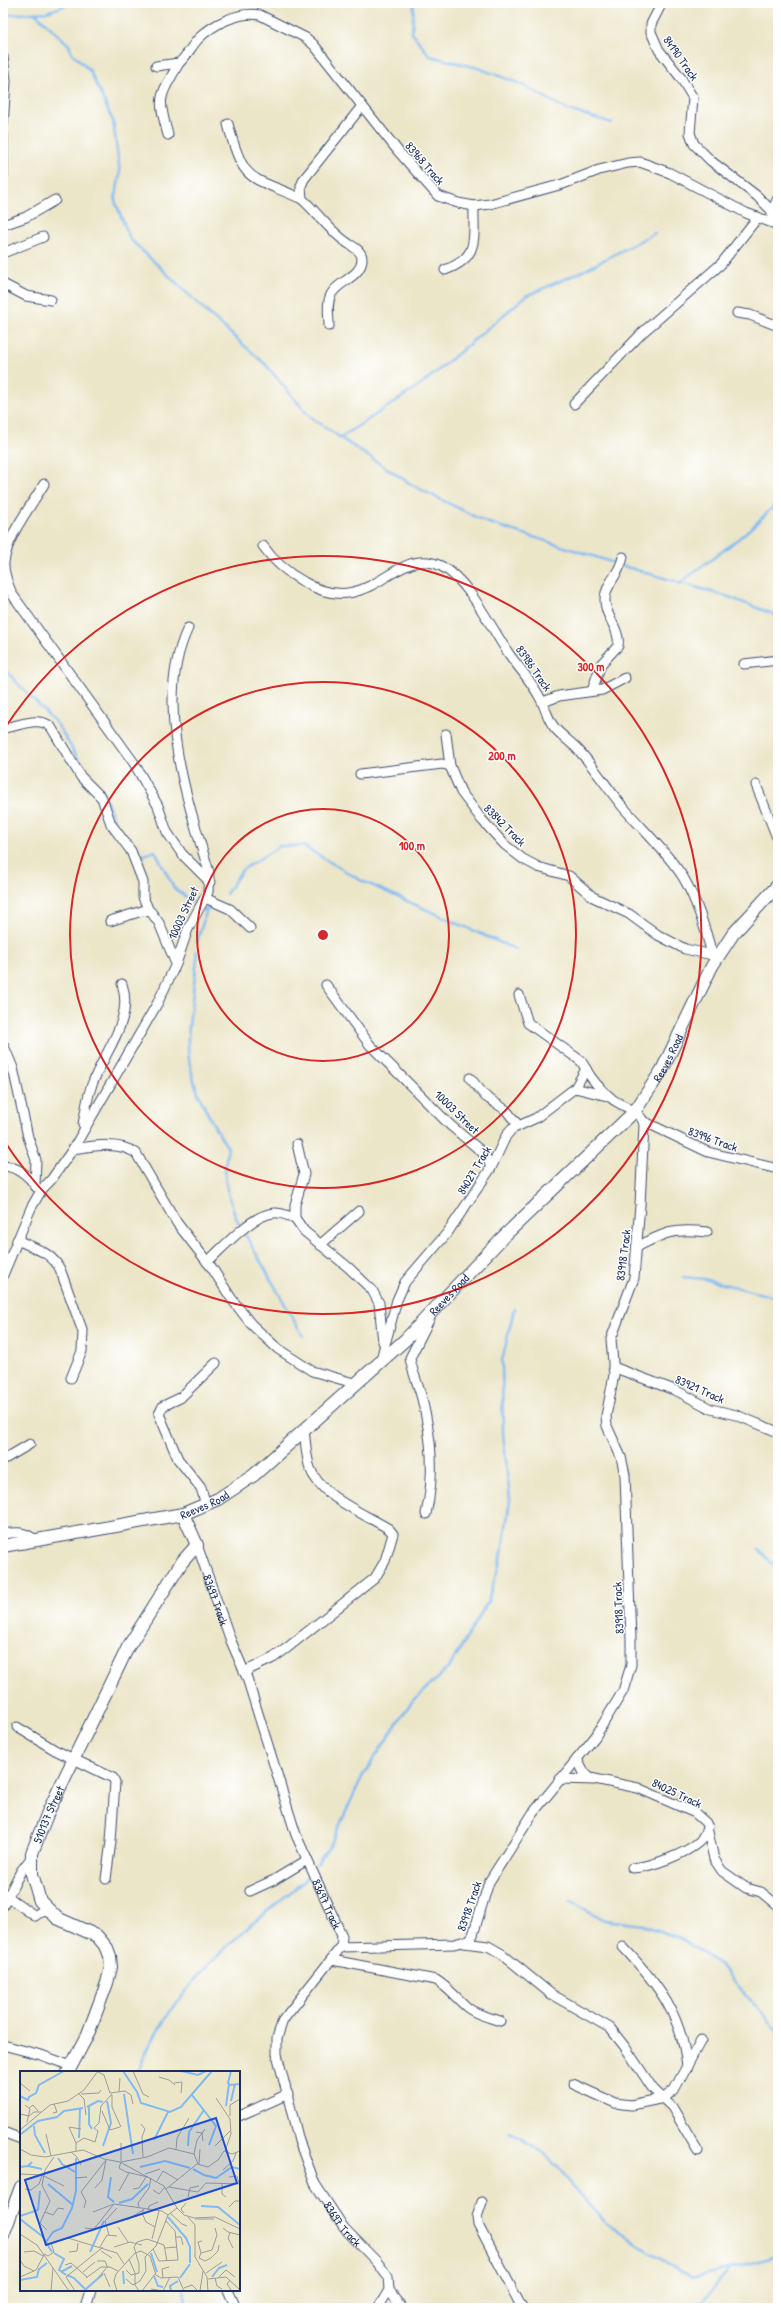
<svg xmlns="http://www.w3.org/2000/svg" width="781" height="2311" viewBox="0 0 781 2311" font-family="'Patrick Hand',sans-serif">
  <rect width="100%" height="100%" fill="#fff"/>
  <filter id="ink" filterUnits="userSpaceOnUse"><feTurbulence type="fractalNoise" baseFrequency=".025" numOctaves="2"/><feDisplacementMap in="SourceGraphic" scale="8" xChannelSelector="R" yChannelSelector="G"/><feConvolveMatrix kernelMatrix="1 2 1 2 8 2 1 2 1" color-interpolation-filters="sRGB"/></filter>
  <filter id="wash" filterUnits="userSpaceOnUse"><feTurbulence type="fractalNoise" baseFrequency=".012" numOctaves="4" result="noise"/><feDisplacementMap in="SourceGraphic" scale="16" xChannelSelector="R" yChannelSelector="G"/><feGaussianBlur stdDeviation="0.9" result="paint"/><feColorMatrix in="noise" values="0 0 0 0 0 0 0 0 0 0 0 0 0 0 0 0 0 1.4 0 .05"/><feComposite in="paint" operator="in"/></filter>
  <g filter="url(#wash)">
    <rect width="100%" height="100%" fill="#ece6c9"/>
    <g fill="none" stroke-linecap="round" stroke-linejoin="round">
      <!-- stream -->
      <path stroke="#81baf2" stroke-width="2.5" d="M 414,3 L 412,33 L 430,56 L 478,68 L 521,84 L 568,110 L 612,123
        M 35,13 L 69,45 L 71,52 L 90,71 L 113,121 L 120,173 L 115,201 L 130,239 L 210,315 L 266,365 L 309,416 L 354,447 L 414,486 L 486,522 L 618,564
        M 3,15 L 47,12 L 72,3
        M 340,438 L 422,384 L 526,296 L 585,270 L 655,233
        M 623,566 L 729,597 L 778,616
        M 679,584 C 713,557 750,534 778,501
        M 3,668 L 57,724 L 93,783
        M 96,787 L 102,789 L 115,822
        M 120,829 L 137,849 L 138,857 L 155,851 L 174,888 L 197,905
        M 226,894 L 242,870 L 280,846 L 303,846 L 360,880 L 517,950
        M 203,910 L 215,906
        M 197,942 L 207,909
        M 196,951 L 197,959 C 194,985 190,1012 188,1038 C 186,1078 207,1116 228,1148 C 222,1178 226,1191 237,1220 L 303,1336
        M 683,1277 L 704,1279 L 778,1298
        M 759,1549 L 778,1570
        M 317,1864 L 330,1846 L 362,1777 L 410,1704 L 450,1666 L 488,1601 L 501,1559 L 510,1500 L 503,1433 L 502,1361 L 514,1309
        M 570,1901 L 605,1920 L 643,1925 L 682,1939 L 721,1966 L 778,2032
        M 138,2072 C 142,2059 148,2048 155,2036 C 192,1970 251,1924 309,1877
        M 508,2131 L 544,2153 L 606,2223 L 640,2247 L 693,2278 L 778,2256
        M 184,2290 L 187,2308
        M 695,2308 L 703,2301 L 732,2267"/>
    </g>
  </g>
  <g filter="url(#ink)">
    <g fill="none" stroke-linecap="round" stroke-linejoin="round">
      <!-- street casing -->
      <g stroke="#3a4a6e" stroke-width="11">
        <g id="street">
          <path d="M 662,3 L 651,24 L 651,32 L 659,50 L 681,78 L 693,98 L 690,133 L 694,144 L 711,161 L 757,196 L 772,211"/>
          <path d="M 3,57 L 6,81 L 3,125"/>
          <path d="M 156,66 L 179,63 C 187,56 191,47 198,39 C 213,24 239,11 260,15 L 306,38 L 314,45 L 398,151 L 438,196 L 458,203 L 474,206 L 490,204 L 563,184 L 599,170 L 628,163 L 640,162 L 670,173 L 746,213 L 778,225"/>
          <path d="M 228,124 C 244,185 249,175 302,199"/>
          <path d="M 3,135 L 3,176"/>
          <path d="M 168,135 C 157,95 159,99 179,63"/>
          <path d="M 772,216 L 772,211 L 778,198"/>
          <path d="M 3,225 L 26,217 L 55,200"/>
          <path d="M 3,253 L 43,237"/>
          <path d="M 445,270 C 481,257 473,237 474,206"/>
          <path d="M 3,284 L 26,296 L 51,300"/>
          <path d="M 737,313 L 750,315 L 778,326"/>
          <path d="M 329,326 C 329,315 326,302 332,293 C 339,281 362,276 362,259 C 362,251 354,247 349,244 C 330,232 318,213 302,199 L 301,186 L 304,179 L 362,106"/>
          <path d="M 574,404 L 643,332 L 721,264 L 758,217"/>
          <path d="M 44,484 C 30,508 8,534 4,562 C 3,573 8,584 12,594 L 134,763 L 158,806 L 167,832 L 182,854 L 210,882"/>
          <path d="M 263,546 C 274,562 288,573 304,582 C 371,622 394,543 441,566 C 469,580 491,628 509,654 C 519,668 531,681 539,696 C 545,706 547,718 554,727 C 562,737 573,743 581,753 C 596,770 608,789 623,807 C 643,830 666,851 683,877 C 697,901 705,928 712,954"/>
          <path d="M 744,664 L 778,660"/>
          <path d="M 592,691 L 601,664 L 618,646 C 621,629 604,616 605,599 C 605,584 620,574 623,557"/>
          <path d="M 543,702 L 559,696 L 602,690 L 625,678"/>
          <path d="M 3,728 C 17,727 39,715 51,727 L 81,777 L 102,798 L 111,824 L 131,851 L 143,882 L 143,897 L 149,911"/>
          <path d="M 446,734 L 450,766 L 461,792 L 482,820 L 505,845 L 523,859 L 538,867 L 569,876 L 593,897 L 629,914 L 658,935 L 685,949 L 717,956"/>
          <path d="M 360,774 L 442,764 L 450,766"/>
          <path d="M 756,785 L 778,840"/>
          <path d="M 205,898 L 230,909 L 250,928"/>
          <path d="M 110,921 L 142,911 L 151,912 L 159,923 L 176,964"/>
          <path d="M 326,985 L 370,1045 L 450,1125 L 482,1152 L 489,1162 L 491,1168"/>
          <path d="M 519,995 L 528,1023 L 581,1061 L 586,1069"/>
          <path d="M 3,1044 L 13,1068 L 28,1137 L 36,1160 L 35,1185"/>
          <path d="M 470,1078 L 486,1097 L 506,1110 L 518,1125"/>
          <path d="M 575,1088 L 607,1096"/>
          <path d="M 643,1121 L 708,1152 L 778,1169"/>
          <path d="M 83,1124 C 86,1110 87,1095 93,1082 C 105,1051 134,1019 122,984"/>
          <path d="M 297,1144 L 304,1174 L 295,1205 L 295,1218 L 304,1231 L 349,1268 L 372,1290 L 379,1303 L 383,1342"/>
          <path d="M 73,1149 C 93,1146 118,1141 136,1153 L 177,1223 L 212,1268 L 231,1298 L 251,1324 L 278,1349 L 312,1371 L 357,1384"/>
          <path d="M 3,1166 C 18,1167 28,1174 36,1187"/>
          <path d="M 17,1240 C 34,1248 51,1252 60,1269 L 83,1332 L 82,1351 L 71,1378"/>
          <path d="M 320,1245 L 359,1211"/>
          <path d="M 637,1247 C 665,1232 675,1228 707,1232"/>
          <path d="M 207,1262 C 224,1247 251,1215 274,1213 C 280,1212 288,1216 295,1218"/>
          <path d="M 3,1275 L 31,1208 L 42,1189 L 51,1180 L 73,1149 L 157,1004 L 176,964 L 188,929 L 208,892 L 209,872 C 187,798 153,702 188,628"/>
          <path d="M 613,1367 L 677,1391 L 711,1409 L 736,1415 L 778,1432"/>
          <path d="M 3,1460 L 30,1444"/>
          <path d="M 206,1505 L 201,1488 L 178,1459 L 159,1414 L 163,1406 L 180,1398 L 216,1363"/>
          <path d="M 426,1514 C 435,1475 432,1439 422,1399 C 419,1386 412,1372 410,1358 L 430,1318"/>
          <path d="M 3,1534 C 17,1532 25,1531 35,1540"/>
          <path id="s1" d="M 197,1545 L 231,1641 L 247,1678 L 296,1835 L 342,1936 L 341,1947 L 283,2020 L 277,2038 L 277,2054 L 299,2141 L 315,2184 L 344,2228 L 377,2262 L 388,2277 L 389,2290 L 378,2308"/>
          <path d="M 244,1672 L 273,1658 L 287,1648 L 375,1578 L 385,1561 L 393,1534 L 389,1529 C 365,1514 320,1497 310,1468 C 306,1457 306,1443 304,1431"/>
          <path d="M 17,1727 L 55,1750 L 113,1778 L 115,1782 L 111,1841 L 106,1879"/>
          <path d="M 577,1759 L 583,1771 L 590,1778 L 638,1788 L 695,1813 L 706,1823 L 714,1859 L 722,1871 L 746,1888 L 761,1892 L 778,1906"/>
          <path d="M 560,1779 L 594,1780"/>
          <path d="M 632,1868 C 651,1867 686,1854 700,1841 C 703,1837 706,1831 708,1827"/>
          <path d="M 250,1891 L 274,1880 L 307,1860"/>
          <path d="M 4,1894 L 35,1916 L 46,1908"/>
          <path d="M 3,1906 L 21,1871 L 31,1858"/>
          <path d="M 464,1943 L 488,1946 L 502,1954 L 551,1994 L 610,2028 L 625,2047 L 653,2089 L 672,2107 L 698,2151"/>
          <path d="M 341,1947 L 454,1944 L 469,1940 L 473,1935 L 489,1882 L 533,1813 L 595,1737 L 623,1691 L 631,1665 L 631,1640 L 625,1475 L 621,1457 L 607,1426 L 606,1416 L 614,1375 L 611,1339 L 634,1278 L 640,1205 L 644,1125 C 641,1109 621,1107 611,1098 C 600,1089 592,1081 586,1069 L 575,1088 L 536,1118 L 512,1129 L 506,1136 L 491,1168 L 448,1232 L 405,1282 L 397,1300 L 380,1363"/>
          <path d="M 623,1947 C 658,1984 682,2015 687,2067"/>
          <path d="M 332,1960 L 436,1980 C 449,1988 457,1999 468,2008 C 477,2015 489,2017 500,2021"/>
          <path d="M 3,2045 L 41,2055 L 71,2066"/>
          <path d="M 573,2084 L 615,2103 L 631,2105 L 664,2098 L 674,2090 L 701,2040"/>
          <path d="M 239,2116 L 288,2094"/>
          <path d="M 3,2132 L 21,2139"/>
          <path d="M 482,2202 L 477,2217 L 478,2224 L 522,2308"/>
          <path d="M 228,2290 L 236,2308"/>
          <path d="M 389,2290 L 402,2308"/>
          <path d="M 86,2308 L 91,2290"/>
        </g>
      </g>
      <!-- secondary casing -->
      <g stroke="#3a4a6e" stroke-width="14">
        <g id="secondary">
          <path id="s2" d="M 3,1546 L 183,1514 L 218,1499 L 254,1475 L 406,1339 L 502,1238 L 635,1111 L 662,1070 L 712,966 L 733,934 L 778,885"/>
          <path id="s3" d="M 68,2072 L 88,2034 L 107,1983 L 111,1967 L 110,1956 L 107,1948 L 97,1936 L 57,1918 L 40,1901 L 32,1874 L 32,1853 L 48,1812 L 128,1647 L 182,1562 L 197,1545 L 183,1514"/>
          <path d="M 3,2235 L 21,2187"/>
        </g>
      </g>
      <!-- street -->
      <use href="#street" stroke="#fff" stroke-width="9"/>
      <!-- secondary -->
      <use href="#secondary" stroke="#fff" stroke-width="12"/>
    </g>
  </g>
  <!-- distance rings -->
  <g fill="none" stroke="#d62828" stroke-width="2">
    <circle cx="323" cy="935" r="126"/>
    <circle cx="323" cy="935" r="253"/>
    <path d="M3 731A379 379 0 1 1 3 1139"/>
  </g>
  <g text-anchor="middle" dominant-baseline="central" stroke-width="3" stroke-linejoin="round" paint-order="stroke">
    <!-- street labels -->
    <g font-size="12" fill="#1b2f5e" stroke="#fff">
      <text transform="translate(681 58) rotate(55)">84190 Track</text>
      <text transform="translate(425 163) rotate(49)">83968 Track</text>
      <text transform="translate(534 668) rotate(55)">83986 Track</text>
      <text transform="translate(505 825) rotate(45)">83842 Track</text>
      <text transform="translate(183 913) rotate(-65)">10003 Street</text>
      <text stroke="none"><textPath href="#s2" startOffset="854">Reeves Road</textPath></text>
      <text transform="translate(457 1112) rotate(44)">10003 Street</text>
      <text transform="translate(713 1139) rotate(20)">83996 Track</text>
      <text transform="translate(474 1170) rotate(-59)">84027 Track</text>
      <text transform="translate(623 1255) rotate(-83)">83918 Track</text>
      <text stroke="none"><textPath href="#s2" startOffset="530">Reeves Road</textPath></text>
      <text transform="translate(700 1389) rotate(24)">83921 Track</text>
      <text stroke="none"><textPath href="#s2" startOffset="206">Reeves Road</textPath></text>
      <text stroke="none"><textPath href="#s1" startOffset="58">83697 Track</textPath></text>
      <text transform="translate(618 1608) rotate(-93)">83918 Track</text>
      <text transform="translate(677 1793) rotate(25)">84025 Track</text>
      <text stroke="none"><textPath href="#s3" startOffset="308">510137 Street</textPath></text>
      <text stroke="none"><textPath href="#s1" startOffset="382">83697 Track</textPath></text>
      <text transform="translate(469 1906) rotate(-71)">83918 Track</text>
      <text stroke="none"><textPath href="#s1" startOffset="741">83697 Track</textPath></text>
    </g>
  </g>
  <!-- overview -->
  <g transform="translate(20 2071)">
    <rect width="220" height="220" fill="#ece6c9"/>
    <path fill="none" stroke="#81baf2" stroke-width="2" d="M 103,0 L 117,21 L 121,32 L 150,41 L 161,36 L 192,0M 161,0 L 178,4 L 186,0M 211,0 L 208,12 L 210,14 L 220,13M 104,23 L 113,83M 172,24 L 196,55 L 189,74M 0,25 L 8,29 L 9,26 L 16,22 L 19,14 L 44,0M 211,30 L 215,13M 206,35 L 209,13M 67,36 L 78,30 L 83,31M 69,36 L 69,53 L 72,58M 14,55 L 15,64 L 25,82M 1,63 L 18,50 L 37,46 L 44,40 L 63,37M 59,67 L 60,38M 134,69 L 148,41M 83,75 L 91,52 L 87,30M 168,75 L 169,61 L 184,39M 38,87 L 42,93 L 55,101M 8,95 L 22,98M 0,96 L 8,95 L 12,91M 120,96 L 145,90 L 170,97M 173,98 L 184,104 L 196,107 L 212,96 L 220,98M 91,106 L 88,126 L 94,131M 28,113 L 53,134M 99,132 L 112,128 L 128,113M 181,135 L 198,136 L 220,154M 0,145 L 18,139 L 20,120M 148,146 L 166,167 L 170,176 L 170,192M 0,148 L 22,165 L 32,181M 26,171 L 33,161 L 42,157 L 52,137 L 56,120 L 56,87M 70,181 L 84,150M 34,182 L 44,188 L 39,199 L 46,204M 131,182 L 137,201M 103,200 L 104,213M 41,201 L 52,195M 47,204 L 54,207 L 67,220M 134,205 L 138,215 L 143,216M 192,206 L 199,197 L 207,194M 160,207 L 170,193M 0,209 L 17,206 L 19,198 L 27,192M 66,218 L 83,203M 151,220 L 150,215 L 158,210"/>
    <path fill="none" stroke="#989d9e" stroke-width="1" d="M 113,0 L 123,23 L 129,26M 78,1 L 84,4 L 90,22 L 105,20 L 111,24 L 113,33M 139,6 L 149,9 L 155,14M 0,12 L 10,20M 154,12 L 162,11 L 161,22M 99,21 L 100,7M 59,23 L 64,28 L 66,44M 61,23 L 79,22 L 81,19M 92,24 L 92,36 L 101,56M 196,27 L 210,48 L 211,63 L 205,80M 5,34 L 10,38 L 7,51M 9,37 L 13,34 L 18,40M 82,40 L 90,59 L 100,56M 33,42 L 37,41 L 34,33M 0,43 L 9,45 L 14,41 L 21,41M 210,45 L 210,34 L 220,28M 121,53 L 125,58 L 122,66 L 123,86M 0,59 L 30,34 L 48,30 L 64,19 L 78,0M 176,61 L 182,62 L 183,70M 26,63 L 31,85M 56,72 L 49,56 L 61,58M 101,72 L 101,90M 195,75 L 210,60M 0,78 L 11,84 L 25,86 L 63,79 L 84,88 L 100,91 L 144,115 L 157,137 L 164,144 L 174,147 L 195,146 L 220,158M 156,79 L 157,67 L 169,47M 56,80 L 56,72 L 64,67 L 75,71 L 78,60 L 74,57 L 79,52 L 81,35 L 92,23M 51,81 L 57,86 L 61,94M 174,83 L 177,69 L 185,58M 179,93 L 180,78M 203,99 L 213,90 L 216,82M 0,103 L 23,104M 125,103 L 140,98M 24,105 L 44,115M 128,106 L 106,101 L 99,97 L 101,91 L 127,86 L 149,77 L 174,83 L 178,93M 209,106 L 217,105 L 219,113M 55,107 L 67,106M 137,110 L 143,100 L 158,109M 202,113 L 202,123 L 206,126M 149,116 L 178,121 L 186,112 L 220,113M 75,117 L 82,109 L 86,89M 5,118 L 11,119 L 19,113 L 22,105M 113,118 L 119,117 L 126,106M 146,118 L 177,93 L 188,96 L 198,89 L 204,80 L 212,83 L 220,80M 133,119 L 139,123 L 145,116M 99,120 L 109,102M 168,126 L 170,117 L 179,115M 119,136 L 118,132 L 129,117 L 131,107M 209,136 L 215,130 L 219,130M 64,137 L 66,130 L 61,121 L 86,89M 124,138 L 122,142 L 126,151 L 135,156 L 132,168M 128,139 L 129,135 L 138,131M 25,141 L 33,144 L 38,137 L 44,138M 73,141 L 94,133 L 142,140 L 148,144M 150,142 L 162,153 L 167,155M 164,142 L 161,138 L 166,132M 168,146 L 175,154 L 175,186 L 187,206 L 188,220M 175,148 L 194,148M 107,149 L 123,139M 98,156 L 108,171M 135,156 L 139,140M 65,157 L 74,158 L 93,134M 203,157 L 208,161 L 220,164M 27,159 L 20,152 L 30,130 L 22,114 L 25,99 L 34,86M 210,162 L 208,167 L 213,177M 0,163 L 17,174 L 49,220M 89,164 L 85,150 L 97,137M 155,166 L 161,166 L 163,174M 80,176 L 87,164 L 97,165M 94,176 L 110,171 L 122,174M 145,177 L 157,176M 133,178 L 139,190 L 158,189 L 155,160 L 146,150M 81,180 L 92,187M 4,181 L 14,180 L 23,185M 49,181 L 57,180 L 58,172M 181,182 L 192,179 L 197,164 L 195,157M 24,183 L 28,185 L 34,181 L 31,172 L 48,167 L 97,182 L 104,193M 179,187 L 185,190 L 191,187 L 198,180 L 199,174M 179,187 L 181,182 L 178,171 L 182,170M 109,188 L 115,202 L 115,214 L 119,220M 0,189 L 4,195 L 14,200M 77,190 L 85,190 L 87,195M 45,194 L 51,192 L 67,206M 106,199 L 111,204 L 119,202 L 119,193 L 114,176 L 117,171 L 127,168 L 144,174 L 147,190M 63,201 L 75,191M 84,202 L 90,216M 186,202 L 202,191M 0,206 L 16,199 L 24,184M 46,206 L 83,176M 46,206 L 55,220M 79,206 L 88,195M 199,206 L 206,199 L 215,206M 66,207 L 81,196 L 90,196 L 98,200M 143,207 L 142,198 L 149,196M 195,207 L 197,215 L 202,218M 106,208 L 113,214 L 120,210 L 126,200 L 125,186 L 136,175 L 148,144 L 157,137M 188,208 L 206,206 L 219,218M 210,209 L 207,213 L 211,219M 164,217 L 172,214 L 178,220M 131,218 L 143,220M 31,220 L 33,197M 97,220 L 94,210 L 96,203 L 115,182 L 121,180 L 130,185 L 136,204 L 141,207 L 158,206 L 164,220M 122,220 L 135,203M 143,220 L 150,206M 180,220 L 183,200"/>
    <path fill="#1d4ed8" fill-opacity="0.15" stroke="#1d4ed8" stroke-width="2" d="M 196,47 L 217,112 L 26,174 L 5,109 Z"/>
    <rect width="220" height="220" fill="none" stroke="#1b2f5e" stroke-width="2"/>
  </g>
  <circle cx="323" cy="935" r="6" fill="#d62828" stroke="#fff" stroke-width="2"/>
  <g font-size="12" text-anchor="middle" font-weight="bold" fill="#d62828" stroke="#fff" stroke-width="3" stroke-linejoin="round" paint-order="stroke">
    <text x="591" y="671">300 m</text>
    <text x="502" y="760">200 m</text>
    <text x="412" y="850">100 m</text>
  </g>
  <!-- margin -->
  <rect width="781" height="2311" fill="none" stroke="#fff" stroke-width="16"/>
</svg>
